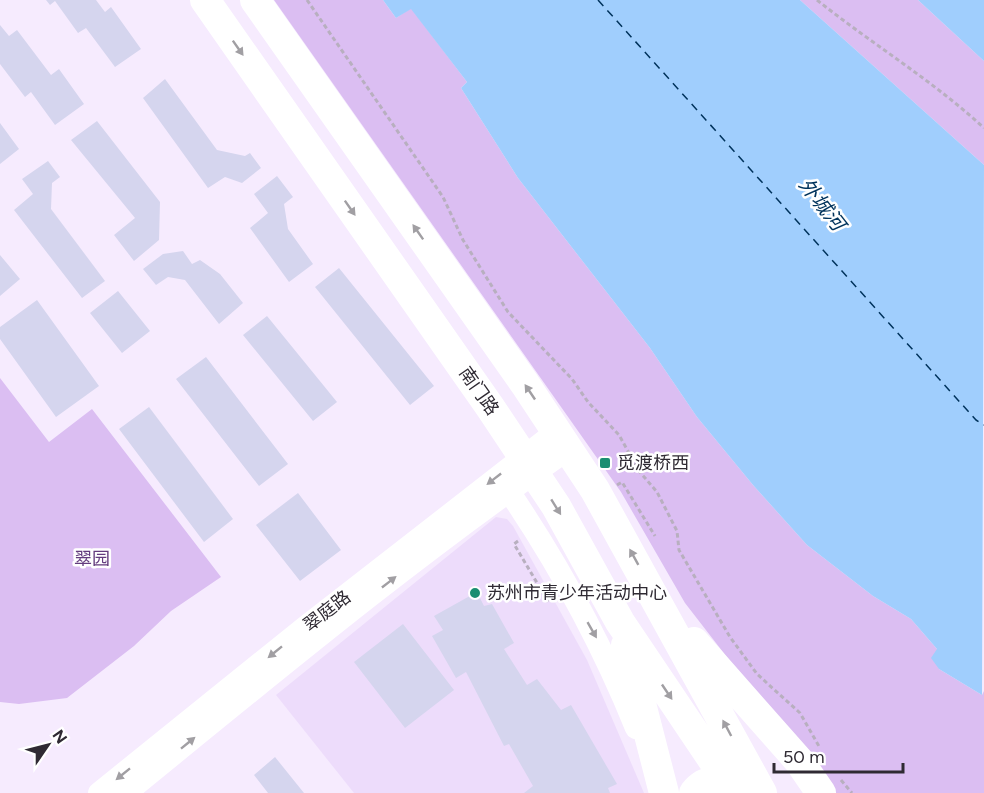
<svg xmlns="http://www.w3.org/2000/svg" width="984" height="793" viewBox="0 0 984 793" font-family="Figtree,'Noto Sans SC',sans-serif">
  <rect width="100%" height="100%" fill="#f6ebfe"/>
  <!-- built -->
  <path fill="#eddcfb" d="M 496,517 L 507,519 L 513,526 L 587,660 L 644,793 L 354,793 L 276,695 Z"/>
  <!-- green -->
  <path fill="#dbbef2" d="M 274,0 L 383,0 L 396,18 L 411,8 L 467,82 L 461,88 L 518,178 L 650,348 L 697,417 L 753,485 L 807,545 L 873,596 L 911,619 L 937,649 L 939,669 L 982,695 L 984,691 L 984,793 L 823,793 L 788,736 L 685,603 L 621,492 Z
    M 800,0 L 918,0 L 984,61 L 984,165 Z
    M 0,378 L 49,442 L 92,409 L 221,577 L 171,611 L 134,646 L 67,698 L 19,704 L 0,702 Z"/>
  <!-- water -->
  <path fill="#a0cefd" d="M 383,0 L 800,0 L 984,165 L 982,695 L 939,669 L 931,658 L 937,649 L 911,619 L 873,596 L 807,545 L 753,485 L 697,417 L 650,348 L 518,178 L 461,88 L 467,82 L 411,9 L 396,18 Z
    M 918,0 L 984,0 L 984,61 Z"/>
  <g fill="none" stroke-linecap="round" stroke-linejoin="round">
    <!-- ferry -->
    <path stroke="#00335c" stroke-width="1.5" stroke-dasharray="8 6" stroke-linecap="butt" d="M 598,0 L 976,420 L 984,425"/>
  </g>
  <!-- building -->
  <path fill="#d5d5ee" d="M 46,0 L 96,0 L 105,12 L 111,7 L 141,49 L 115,67 L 86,28 L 78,33 L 55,1 L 50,5 Z
    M 0,25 L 9,36 L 17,30 L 51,75 L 59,69 L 84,104 L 55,125 L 31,92 L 25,97 L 0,64 Z
    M 165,79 L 217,150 L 245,156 L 250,153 L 261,168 L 242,183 L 225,177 L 208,188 L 143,98 Z
    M 97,121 L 160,202 L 159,240 L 134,261 L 114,235 L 135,218 L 71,140 Z
    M 0,123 L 19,149 L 0,164 Z
    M 48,161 L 60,177 L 52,183 L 51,209 L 105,281 L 82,298 L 14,210 L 33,194 L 22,179 Z
    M 277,176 L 293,197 L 284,204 L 288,229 L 313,264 L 289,282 L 250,228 L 268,213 L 254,194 Z
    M 183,251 L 192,264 L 200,260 L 220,274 L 243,303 L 219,324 L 185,280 L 168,277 L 156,285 L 143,269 L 163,254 Z
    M 0,255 L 20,279 L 0,296 Z
    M 339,268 L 434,386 L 410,405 L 315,287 Z
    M 118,291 L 150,331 L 122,353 L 90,313 Z
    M 37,300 L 99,386 L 56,417 L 0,339 L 0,327 Z
    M 267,316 L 337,402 L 313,421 L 243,335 Z
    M 206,357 L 288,464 L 259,486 L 176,379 Z
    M 149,407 L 233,519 L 204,542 L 119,429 Z
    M 298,493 L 341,550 L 300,581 L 256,525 Z
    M 477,592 L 484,606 L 492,604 L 514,643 L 504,649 L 527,685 L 537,679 L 561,710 L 571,705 L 617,784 L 608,788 L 610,793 L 524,793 L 533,786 L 509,744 L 504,746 L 466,672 L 456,678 L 432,636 L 443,630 L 434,616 Z
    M 403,624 L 454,690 L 405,728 L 354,662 Z
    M 275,757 L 304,793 L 268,793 L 254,775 Z"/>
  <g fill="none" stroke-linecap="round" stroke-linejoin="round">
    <!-- path -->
    <path stroke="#b8afbf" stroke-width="3" stroke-dasharray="4.5 3" stroke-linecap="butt" d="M 307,0 L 443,197 L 463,240 L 508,312 L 572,379 L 588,402 L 619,435 L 639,471 L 657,492 L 677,531 L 679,550 L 730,637 L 757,674 L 800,713 L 820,748
      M 817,0 C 872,44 932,80 984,128
      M 617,485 L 622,482 L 655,536
      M 518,541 L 514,544 L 549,603
      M 841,780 L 852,793"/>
    <!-- minor -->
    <path stroke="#fff" stroke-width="22" d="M 508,490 C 559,565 602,644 636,728
      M 99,793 L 305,627 L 557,431
      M 126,793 C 271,675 415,555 569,449"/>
    <!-- major -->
    <path stroke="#fff" stroke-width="30" d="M 205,0 L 490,407 L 556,506 L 620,622 L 735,793
      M 255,0 L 525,384 L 595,490 L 762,793
      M 694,642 L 799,761 L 821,793
      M 626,645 L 664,793
      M 694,793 C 705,779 720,778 734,790"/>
  </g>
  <!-- one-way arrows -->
  <defs><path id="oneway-solid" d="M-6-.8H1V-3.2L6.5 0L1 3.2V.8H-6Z" transform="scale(1.5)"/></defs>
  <g fill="#a19fa3">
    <use href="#oneway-solid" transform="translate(238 48) rotate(55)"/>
    <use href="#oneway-solid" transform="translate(350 208) rotate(55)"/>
    <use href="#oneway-solid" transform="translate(418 232) rotate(-125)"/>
    <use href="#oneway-solid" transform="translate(530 392) rotate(-124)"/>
    <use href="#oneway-solid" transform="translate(494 479) rotate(142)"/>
    <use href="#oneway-solid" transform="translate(556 507) rotate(58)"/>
    <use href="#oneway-solid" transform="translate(634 557) rotate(-119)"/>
    <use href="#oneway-solid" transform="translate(389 582) rotate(-38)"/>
    <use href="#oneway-solid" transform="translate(592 630) rotate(60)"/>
    <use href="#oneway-solid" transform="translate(275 652) rotate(141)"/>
    <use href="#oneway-solid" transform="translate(667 692) rotate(56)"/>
    <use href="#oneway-solid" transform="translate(727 728) rotate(-118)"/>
    <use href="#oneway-solid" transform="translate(188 743) rotate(-39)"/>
    <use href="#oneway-solid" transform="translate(123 774) rotate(141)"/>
  </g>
  <!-- markers -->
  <g fill="#1a8e71" stroke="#fff" stroke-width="2">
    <rect x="599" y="457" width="12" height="12" rx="3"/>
    <circle cx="475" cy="593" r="6"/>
  </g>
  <g text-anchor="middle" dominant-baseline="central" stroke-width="5" stroke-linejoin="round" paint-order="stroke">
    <!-- street labels -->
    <g font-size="18" fill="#2f2a33" stroke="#fff">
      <text transform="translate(479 391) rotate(55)">南门路</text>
      <text transform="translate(327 611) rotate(-38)">翠庭路</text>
    </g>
    <!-- poi labels -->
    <g font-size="18" fill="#2f2a33" stroke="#fff" text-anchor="start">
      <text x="617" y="463">觅渡桥西</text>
      <text x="487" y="593">苏州市青少年活动中心</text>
    </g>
    <!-- park labels -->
    <g font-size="18" fill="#633c7e" stroke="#fff">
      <text x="92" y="559">翠园</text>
    </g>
    <!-- water labels -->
    <g font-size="20" font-style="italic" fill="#00335c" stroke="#fff">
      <text transform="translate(822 204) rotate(52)">外城河</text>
    </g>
  </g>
  <!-- north arrow -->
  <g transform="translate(48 745) rotate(55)" stroke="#ffffff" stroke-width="4.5" paint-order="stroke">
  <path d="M0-4.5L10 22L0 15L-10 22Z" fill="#2f2a33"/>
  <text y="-9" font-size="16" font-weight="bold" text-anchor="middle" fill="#2f2a33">N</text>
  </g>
  <!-- scale -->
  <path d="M774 763v9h129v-9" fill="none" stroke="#2f2a33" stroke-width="3"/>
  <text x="783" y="763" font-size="18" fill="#2f2a33" stroke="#ffffff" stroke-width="4.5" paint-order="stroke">50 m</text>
</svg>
